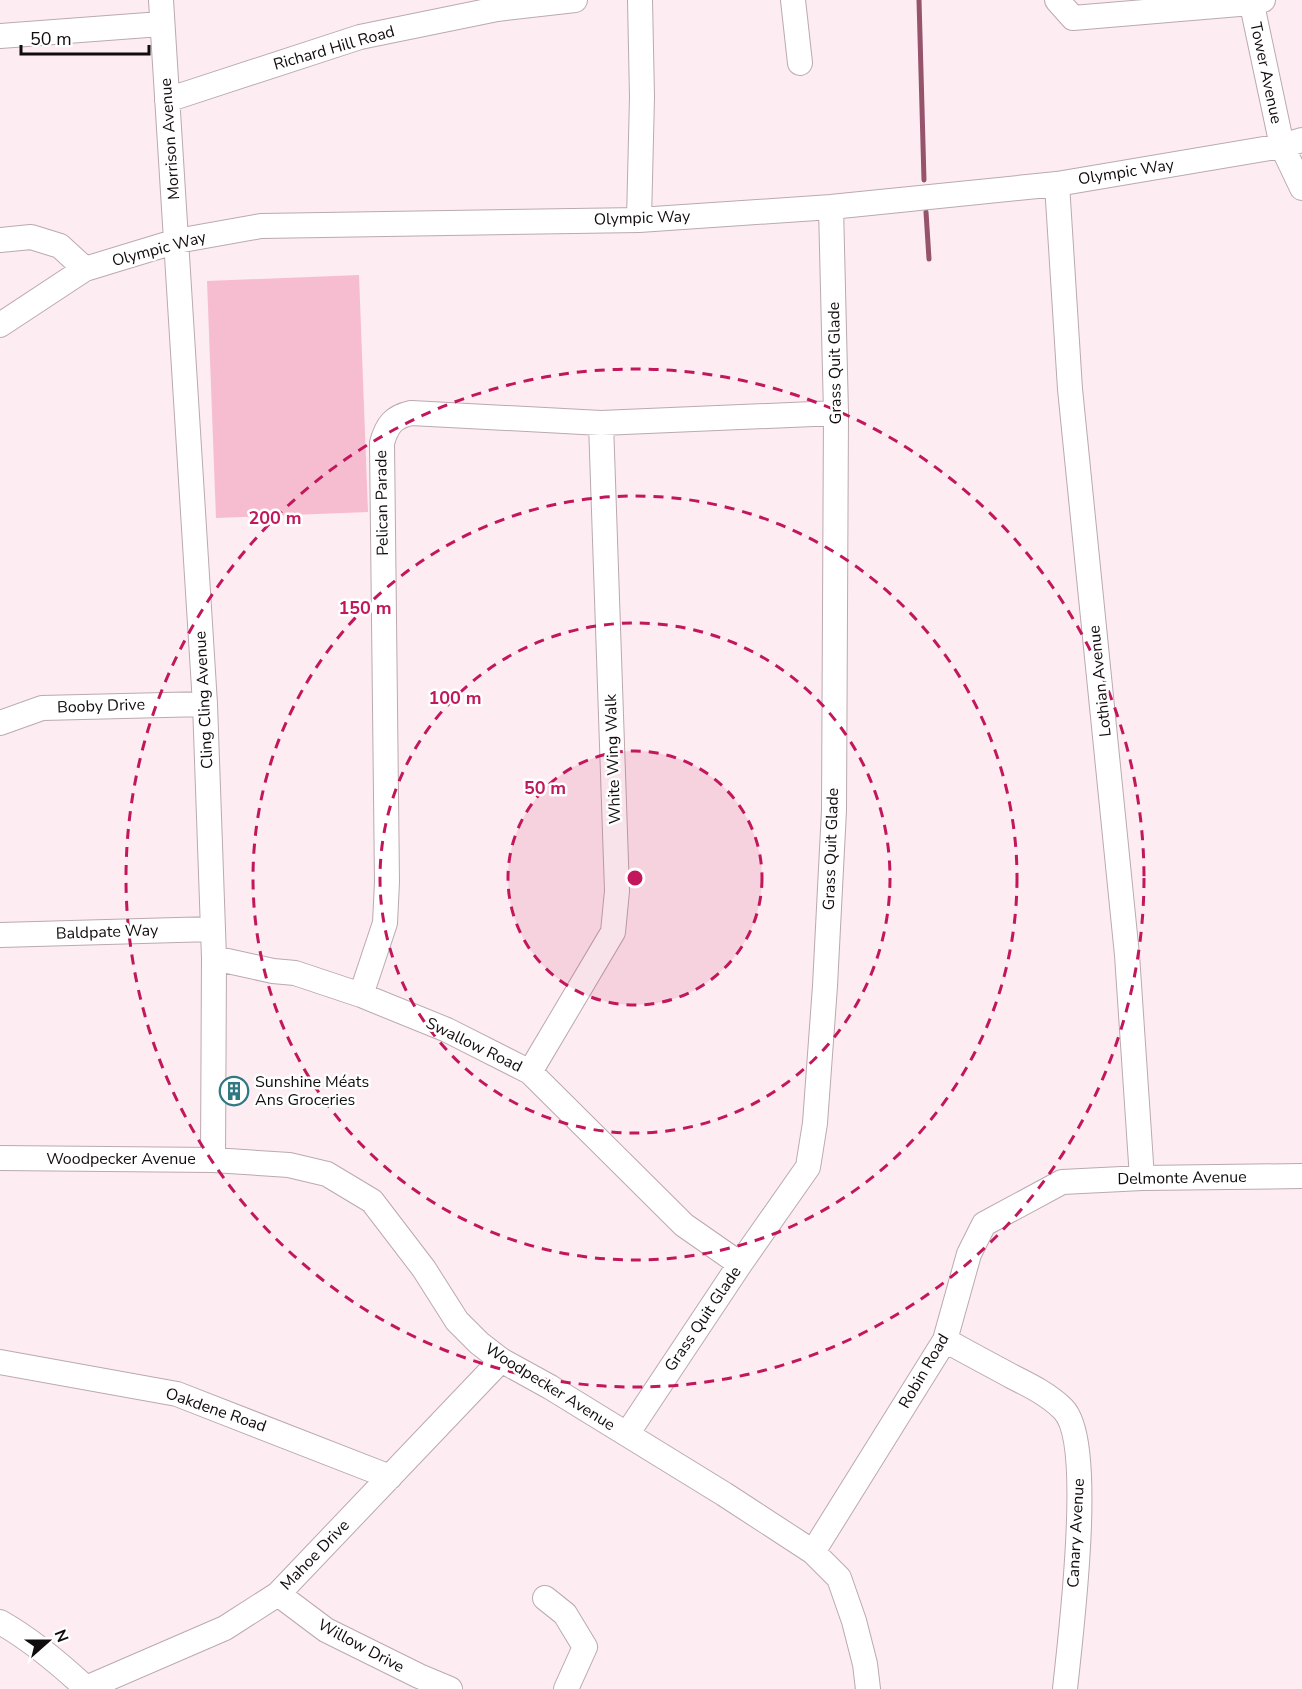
<svg xmlns="http://www.w3.org/2000/svg" width="1302" height="1689" viewBox="0 0 1302 1689" font-family="'Nunito Sans',sans-serif">
  <rect width="100%" height="100%" fill="#fdecf1"/>
  <!-- garden -->
  <path fill="#f6bdd0" d="M 359,275 L 368,512 L 216,518 L 207,281 Z"/>
  <g fill="none" stroke-linecap="round" stroke-linejoin="round">
    <!-- stream -->
    <path stroke="#95536c" stroke-width="5" d="M 919,0 L 924,180
      M 926,212 L 929,259"/>
    <!-- minor casing -->
    <g stroke="#baaaaf" stroke-width="26">
      <path id="minor" d="M 161,0 L 205,704 L 214,958 L 213,1160
        M 793,0 L 800,63
        M 1057,0 L 1073,18 L 1251,3 L 1263,0
        M 1251,0 L 1282,146 L 1302,188
        M 0,36 L 161,24
        M 167,100 L 360,37 L 497,9 L 575,0
        M 1057,184 L 1070,389 L 1127,955 L 1142,1178
        M 639,220 L 642,97 L 640,0
        M 0,240 L 31,237 L 60,246 L 85,269
        M 0,325 L 85,269 L 177,241 L 261,226 L 639,220 L 831,207 L 1057,184 L 1282,146 L 1302,140
        M 0,723 L 42,708 L 205,704
        M 0,935 L 213,929
        M 214,958 L 273,971 L 295,973 L 361,995 L 447,1030 L 530,1072 L 684,1225 L 740,1264
        M 361,995 L 385,923 L 387,882 L 382,443 C 387,425 393,417 411,413 L 601,423 L 836,413
        M 530,1072 L 613,932 L 617,891 L 601,423
        M 0,1158 L 213,1160 L 289,1165 L 327,1174 L 372,1201 L 424,1269 L 457,1321 L 479,1343 L 501,1360 L 550,1387 L 724,1494 L 813,1552 L 839,1578 L 854,1621 L 865,1664 L 868,1689
        M 945,1340 C 968,1353 991,1365 1013,1377 C 1031,1386 1049,1395 1063,1409 C 1096,1442 1070,1639 1065,1689
        M 0,1362 L 177,1394 L 390,1477
        M 627,1434 L 740,1264 L 808,1167 L 815,1123 L 825,986 L 834,810 L 836,413 L 831,207
        M 813,1552 L 945,1340 L 969,1254 L 984,1224 L 1062,1182 L 1142,1178 L 1302,1176
        M 278,1594 L 326,1630 L 419,1676 L 450,1689
        M 545,1598 L 565,1614 L 585,1647 L 566,1689
        M 0,1622 C 32,1640 59,1663 86,1688
        M 84,1689 L 225,1628 L 278,1594 L 501,1360"/>
    </g>
    <!-- minor -->
    <use href="#minor" stroke="#fff" stroke-width="24"/>
  </g>
  <!-- distance rings -->
  <circle cx="635" cy="878" r="127" fill="#c2185b" fill-opacity=".12"/>
  <g fill="none" stroke="#c2185b" stroke-width="3" stroke-dasharray="10 8">
    <circle cx="635" cy="878" r="127"/>
    <circle cx="635" cy="878" r="255"/>
    <circle cx="635" cy="878" r="382"/>
    <circle cx="635" cy="878" r="509"/>
  </g>
  <!-- icons -->
  <defs>
    <g id="building-ring" transform="scale(1.5)"><circle r="9.5" fill="#fff" stroke="#307882" stroke-width="1.5"/><path d="M-4-6H4V6H1V3H-1V6H-4ZM-2.5-4.3h1.7v1.8h-1.7ZM.8-4.3h1.7v1.8H.8ZM-2.5-1h1.7V.8h-1.7ZM.8-1h1.7V.8H.8Z" fill="#307882"/></g>
  </defs>
  <g fill-rule="evenodd">
    <use href="#building-ring" x="234" y="1091"/>
  </g>
  <g text-anchor="middle" dominant-baseline="central" stroke-width="5" stroke-linejoin="round" paint-order="stroke">
    <!-- street labels -->
    <g font-size="16" fill="#110c0e" stroke="#fff">
      <text transform="translate(334 48) rotate(-16)">Richard Hill Road</text>
      <text transform="translate(1266 73) rotate(78)">Tower Avenue</text>
      <text transform="translate(170 139) rotate(-94)">Morrison Avenue</text>
      <text transform="translate(1126 172) rotate(-9)">Olympic Way</text>
      <text transform="translate(642 218) rotate(-2)">Olympic Way</text>
      <text transform="translate(159 249) rotate(-15)">Olympic Way</text>
      <text transform="translate(835 363) rotate(-91)">Grass Quit Glade</text>
      <text transform="translate(382 503) rotate(-91)">Pelican Parade</text>
      <text transform="translate(1100 681) rotate(-96)">Lothian Avenue</text>
      <text transform="translate(204 700) rotate(-93)">Cling Cling Avenue</text>
      <text transform="translate(101 706) rotate(-2)">Booby Drive</text>
      <text transform="translate(613 759) rotate(-92)">White Wing Walk</text>
      <text transform="translate(831 849) rotate(-88)">Grass Quit Glade</text>
      <text transform="translate(107 932) rotate(-2)">Baldpate Way</text>
      <text transform="translate(474 1045) rotate(26)">Swallow Road</text>
      <text x="121" y="1159">Woodpecker Avenue</text>
      <text transform="translate(1182 1178) rotate(-1)">Delmonte Avenue</text>
      <text transform="translate(703 1319) rotate(-56)">Grass Quit Glade</text>
      <text transform="translate(924 1371) rotate(-60)">Robin Road</text>
      <text transform="translate(550 1387) rotate(32)">Woodpecker Avenue</text>
      <text transform="translate(216 1410) rotate(19)">Oakdene Road</text>
      <text transform="translate(1076 1533) rotate(-87)">Canary Avenue</text>
      <text transform="translate(315 1555) rotate(-46)">Mahoe Drive</text>
      <text transform="translate(361 1646) rotate(28)">Willow Drive</text>
    </g>
    <!-- poi labels -->
    <g font-size="16" fill="#110c0e" stroke="#fff" text-anchor="start">
      <text x="255" y="1082">Sunshine Méats<tspan x="255" dy="18">Ans Groceries</tspan></text>
    </g>
  </g>
  <circle cx="635" cy="878" r="9" fill="#c2185b" stroke="#fff" stroke-width="3"/>
  <g font-size="18" text-anchor="middle" font-weight="bold" fill="#c2185b" stroke="#fff" stroke-width="5" stroke-linejoin="round" paint-order="stroke">
    <text x="275" y="524">200 m</text>
    <text x="365" y="614">150 m</text>
    <text x="455" y="704">100 m</text>
    <text x="545" y="794">50 m</text>
  </g>
  <!-- north arrow -->
  <g transform="translate(48 1641) rotate(69)" stroke="#ffffff" stroke-width="4.5" paint-order="stroke">
  <path d="M0-4.5L10 22L0 15L-10 22Z" fill="#110c0e"/>
  <text y="-9" font-size="16" font-weight="bold" text-anchor="middle" fill="#110c0e">N</text>
  </g>
  <!-- scale -->
  <path d="M21 45v9h128v-9" fill="none" stroke="#110c0e" stroke-width="3"/>
  <text x="30" y="45" font-size="18" fill="#110c0e" stroke="#ffffff" stroke-width="4.5" paint-order="stroke">50 m</text>
</svg>
